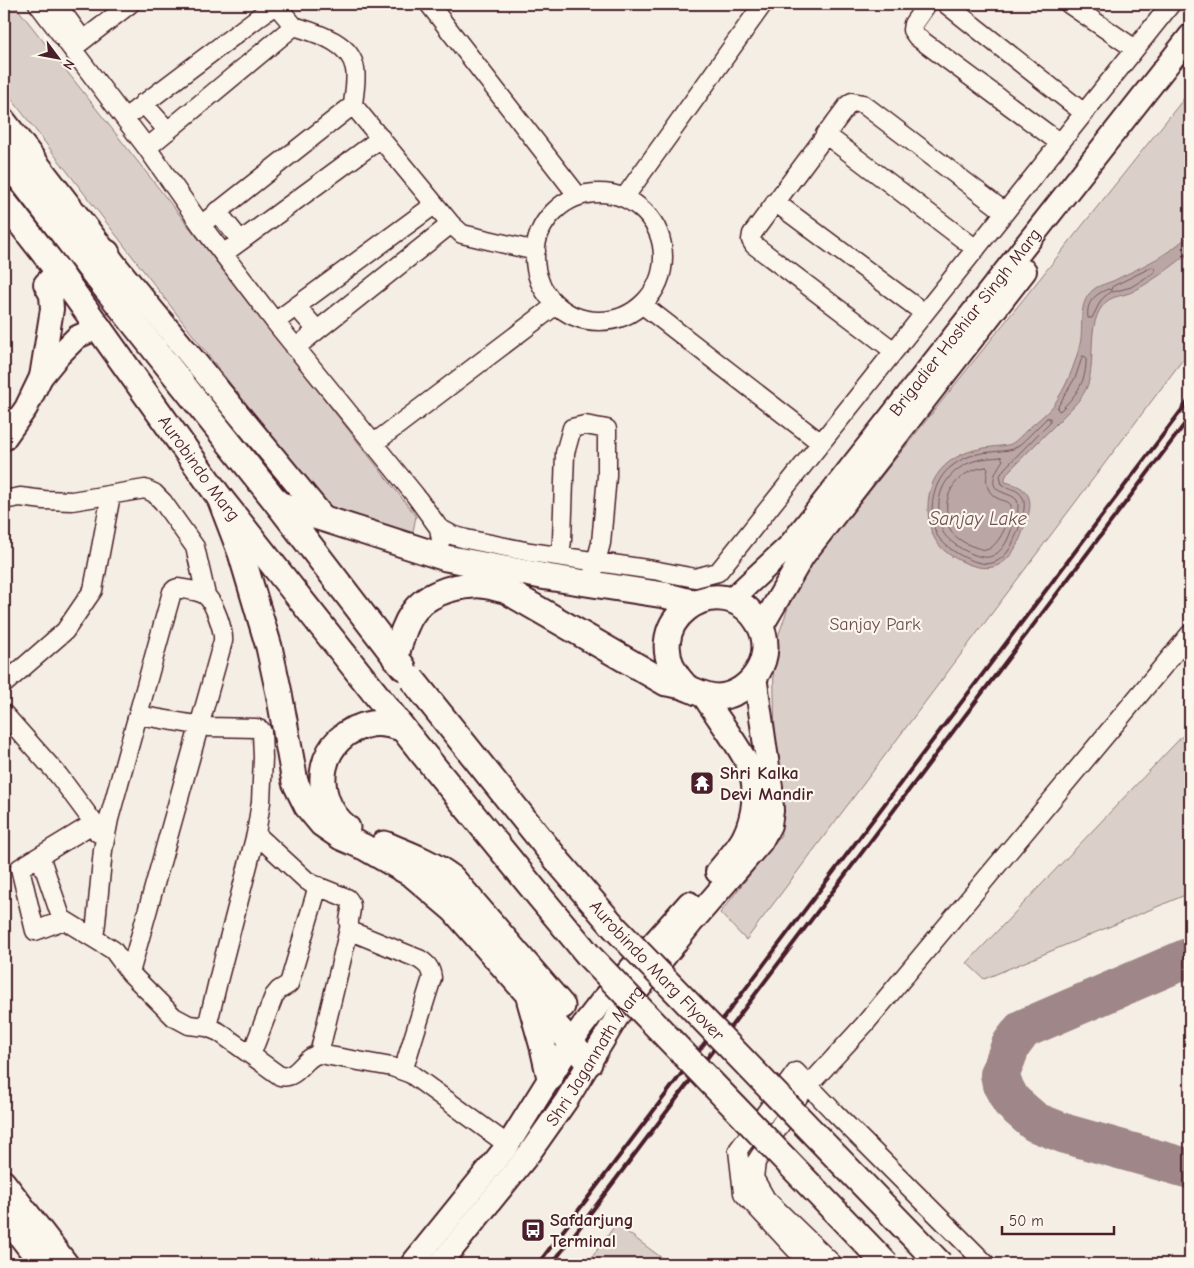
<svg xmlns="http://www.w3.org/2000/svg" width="1194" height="1268" viewBox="0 0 1194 1268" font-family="'Comic Neue',sans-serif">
  <rect width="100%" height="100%" fill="#f4eee4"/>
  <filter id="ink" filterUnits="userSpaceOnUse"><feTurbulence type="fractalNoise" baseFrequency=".02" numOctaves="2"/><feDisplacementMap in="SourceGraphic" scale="10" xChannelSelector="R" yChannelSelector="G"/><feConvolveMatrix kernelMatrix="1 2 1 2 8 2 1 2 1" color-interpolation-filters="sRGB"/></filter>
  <g filter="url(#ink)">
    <!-- green -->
    <path fill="#dbd0c9" stroke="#92787a" d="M 4,4 L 14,4 L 416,516 L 412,537 L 328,511 L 4,89 Z
      M 1190,91 L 1190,350 L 746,940 L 720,913 L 781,835 L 776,781 L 773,651 L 797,582 Z
      M 1190,728 L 1190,893 L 984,979 L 967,963 Z
      M 616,1224 L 670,1264 L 587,1264 Z"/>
    <!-- water -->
    <path fill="#baa7a5" stroke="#8d7174" d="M 1190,234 L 1190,252 C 1173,266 1154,280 1134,291 C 1125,296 1114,295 1106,302 C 1084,323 1098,363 1086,389 C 1080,402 1068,411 1059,421 C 1042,438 1025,455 1008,472 L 1005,478 L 1005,482 C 1015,484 1026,488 1029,498 C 1032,508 1027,519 1024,528 C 1012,563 995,579 957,559 C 943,552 933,541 930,526 C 920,479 947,451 992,447 C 998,446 1006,446 1011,444 C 1017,441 1023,433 1028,429 C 1036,422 1046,414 1053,406 C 1066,388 1075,365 1080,344 C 1084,327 1077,303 1093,290 C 1098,285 1110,283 1117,279 C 1143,266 1169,255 1190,234 Z"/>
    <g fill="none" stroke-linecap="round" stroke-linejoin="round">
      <!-- shore -->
      <path stroke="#77555c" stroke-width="1" d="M 1153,267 L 1155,269 L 1155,272 L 1131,287 L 1113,292 L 1111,291 L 1101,300 L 1092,318 L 1088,318 C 1086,302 1094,295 1108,289 L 1111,290 L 1112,287 Z
        M 1083,356 L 1086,357 C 1087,381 1077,394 1061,410 L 1059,411 L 1057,408 L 1075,378 Z
        M 1047,418 L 1050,418 L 1050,422 L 1004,469 L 1000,476 L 1002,485 C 1009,488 1017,489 1022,496 C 1029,505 1018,532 1013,542 C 1010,551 1001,561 992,563 C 976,567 945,549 937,535 C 927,514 932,480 952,466 C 963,457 977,453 991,452 C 998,451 1007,451 1013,449 C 1022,445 1039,425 1047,418 Z
        M 1001,457 L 1003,460 C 997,469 986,486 1002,492 C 1008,495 1012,495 1017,500 C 1021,511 1013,525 1009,536 C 1006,544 1000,553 992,556 C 980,562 949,544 943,532 C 940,526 940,517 939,510 C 937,486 953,468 974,461 C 983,458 992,458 1001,457 Z
        M 986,467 L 988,469 C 985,480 986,492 997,498 C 1002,501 1007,500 1011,505 C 1010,519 1000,546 986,550 C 974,548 956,541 950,529 C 948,525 947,519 947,514 C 944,489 961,470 986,467 Z"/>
      <!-- taxiway -->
      <path stroke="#9f8688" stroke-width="40" d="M 1190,957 L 1023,1029 L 1011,1045 L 1000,1074 L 1002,1084 L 1011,1101 L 1035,1122 L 1066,1134 L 1190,1169"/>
      <!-- minor casing -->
      <g stroke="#4a1f2b" stroke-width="21">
        <path id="minor" d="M 38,4 L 147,148 L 201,225 L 275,322 L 415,495 L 439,528 L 441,540
          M 429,4 L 578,196
          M 927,4 L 913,24 L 912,30 L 917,37 L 1060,143
          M 946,4 L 1084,113
          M 1069,4 L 1135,49
          M 61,10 L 83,40
          M 294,26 C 316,33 351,42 355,69 C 357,80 354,93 353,105
          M 72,49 L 130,4
          M 143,103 L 168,131
          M 125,118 L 276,4
          M 825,134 L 976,249
          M 147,148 L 294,26 L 275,4
          M535 257a64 64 0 1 1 128 0a64 64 0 1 1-128 0Z
          M 624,198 L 763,4
          M 775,202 L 924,313
          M 217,211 L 241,241
          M 451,224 L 462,234 L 536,251
          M 201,225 L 353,105 L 451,224 L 295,348
          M 223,254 L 381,138
          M 643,305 L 821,443
          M 296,306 L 317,330
          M 275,322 L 434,205
          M 894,351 L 754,245 L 751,240 L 752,234 L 848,105 L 852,102 L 863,104 L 1005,212
          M 373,444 L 556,305
          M 4,500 L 20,497 L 44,500 L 72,501 L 145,489 L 154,493 L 163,502 L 195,547 L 206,595
          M 439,528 L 452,535 L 466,539 L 530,552 L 653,570 L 695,578 L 718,572 L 1171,4
          M 560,556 L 562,540 L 565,453 L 572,428 L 585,425 L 607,429 L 607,476 L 601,543 L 593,573
          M 4,684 L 65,631 L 93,590 L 111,495
          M 4,714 L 59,776 L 94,823 L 98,833
          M 138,715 L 208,727 L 256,728 L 261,730 L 262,732 L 263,758 L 261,802 L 256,834 L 219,977 L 207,1027
          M 94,823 L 20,868 L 35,931 L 64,920 L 113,950 L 130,973 L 174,1017 L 189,1025 L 207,1027 L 219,1032 L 280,1076 C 298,1080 303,1057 319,1054 L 392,1067 L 411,1074 L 508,1145
          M 256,834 L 306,880 L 312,884 L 347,898 C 358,908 342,922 353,932 L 419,959 C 427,964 431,968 432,978 L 403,1071
          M 40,856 L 62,920
          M 94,937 L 96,923 L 103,850 L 109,819 L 172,592 L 175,589 L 178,588 C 186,590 198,590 205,595 C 214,601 224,631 223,641 L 130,973
          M 319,1054 L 349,929
          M 251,1055 L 274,996 L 279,990 L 289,984 L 318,886
          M 809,1264 L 743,1193 L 738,1150 L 796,1072 L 835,1113 L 986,1264
          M 833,1264 L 766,1199 L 754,1178 L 756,1162 L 799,1096 L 864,1025 L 1190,634"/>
      </g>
      <!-- tertiary casing -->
      <g stroke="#4a1f2b" stroke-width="26">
        <g id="tertiary">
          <path d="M 4,120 L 118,268 L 326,520"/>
          <path d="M 41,377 L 52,309 L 51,295 L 45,284 L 58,271"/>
          <path d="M 4,439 L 26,408 L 41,377 L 59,355 L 77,337 L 100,327"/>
          <path id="s1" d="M 731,600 L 789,546 L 1190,36"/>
          <path d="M 761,628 L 803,556 L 1025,271"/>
          <path d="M 703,695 C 716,716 736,741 747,763 C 758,785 754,817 743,838 C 736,850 726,861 717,872"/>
          <path d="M 4,1182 L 67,1264"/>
          <path d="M 4,1216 L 41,1264"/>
          <path d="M 412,1264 L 508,1145 L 581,1028 L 601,1002 L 689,903"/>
          <path id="s2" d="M 440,1264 L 528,1155 L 566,1101 L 619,1014 L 693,921 L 761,842 L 770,825 L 772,811 L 771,787 L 755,676"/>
        </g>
      </g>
      <!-- secondary casing -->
      <g stroke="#4a1f2b" stroke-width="29">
        <g id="secondary">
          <path d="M 4,157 L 89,267 L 278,504 L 403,667"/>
          <path id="s3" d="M 4,202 L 58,271 L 220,498 L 420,750"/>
          <path d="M 89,267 L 107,253"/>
          <path d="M 220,498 L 241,553 L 269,647 L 279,693 L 295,782 L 307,806 L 322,824 L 341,837 L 364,847 L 413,875 L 454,910 L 589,1063"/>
          <path d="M 278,504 L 446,558 L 547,577 L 664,595 L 695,603"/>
          <path d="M 395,658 C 400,643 403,627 412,614 C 424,595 452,586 474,585 C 484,584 495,588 505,590 L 666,683 C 673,684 679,685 685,687 C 696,691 705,697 718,697 C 752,695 777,655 759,624 C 722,560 627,626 686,687"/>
          <path d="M 347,828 C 307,796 318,733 371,724 C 381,722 392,725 402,728"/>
          <path d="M 384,844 C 408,854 431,862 452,878 L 562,1006"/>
          <path d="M 530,1001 L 543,1047 L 550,1078"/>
        </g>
      </g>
      <!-- minor -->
      <use href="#minor" stroke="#fbf7ec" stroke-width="18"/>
      <!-- tertiary -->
      <use href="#tertiary" stroke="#fbf7ec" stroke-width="22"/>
      <!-- secondary -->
      <use href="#secondary" stroke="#fbf7ec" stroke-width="25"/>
      <!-- rail -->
      <path stroke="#4a1f2b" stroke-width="4" d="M 538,1264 L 1190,399
        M 552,1264 L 1190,417"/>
      <!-- secondary-bridge casing -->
      <g stroke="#4a1f2b" stroke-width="29" stroke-linecap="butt">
        <g id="secondary-bridge">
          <path id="s4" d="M 412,679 L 561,865 L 615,928 L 940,1264"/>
          <path d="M 420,750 L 540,897 L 590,957 L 886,1264"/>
        </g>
      </g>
      <!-- secondary-bridge -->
      <use href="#secondary-bridge" stroke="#fbf7ec" stroke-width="25"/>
    </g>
  </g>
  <!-- icons -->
  <defs>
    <g id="temple-square" transform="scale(1.25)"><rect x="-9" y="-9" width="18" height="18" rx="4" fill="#4a1f2b" stroke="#fbf7ec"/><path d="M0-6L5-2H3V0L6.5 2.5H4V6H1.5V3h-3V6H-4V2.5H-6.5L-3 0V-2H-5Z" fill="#fff"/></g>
    <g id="bus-square" transform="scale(1.25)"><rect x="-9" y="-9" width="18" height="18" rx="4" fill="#4a1f2b" stroke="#fbf7ec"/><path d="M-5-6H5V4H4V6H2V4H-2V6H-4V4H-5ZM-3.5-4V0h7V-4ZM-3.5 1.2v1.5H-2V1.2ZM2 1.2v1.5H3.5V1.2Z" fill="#fff"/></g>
  </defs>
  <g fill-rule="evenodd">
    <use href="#temple-square" x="702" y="783"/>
    <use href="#bus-square" x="533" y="1230"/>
  </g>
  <g text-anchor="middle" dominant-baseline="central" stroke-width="4.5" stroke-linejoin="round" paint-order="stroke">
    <!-- street labels -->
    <g font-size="18" fill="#4a1f2b" stroke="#fbf7ec">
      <text stroke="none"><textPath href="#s1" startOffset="364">Brigadier Hoshiar Singh Marg</textPath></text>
      <text stroke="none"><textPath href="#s3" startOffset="330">Aurobindo Marg</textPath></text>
      <text stroke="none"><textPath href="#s4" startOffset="381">Aurobindo Marg Flyover</textPath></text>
      <text stroke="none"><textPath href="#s2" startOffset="260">Shri Jagannath Marg</textPath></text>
    </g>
    <!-- park labels -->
    <g font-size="18" fill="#6e4b52" stroke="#fbf7ec">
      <text x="875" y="624">Sanjay Park</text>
    </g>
    <!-- poi labels -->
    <g font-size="18" font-weight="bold" fill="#4a1f2b" stroke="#fbf7ec" text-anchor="start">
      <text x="720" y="773">Shri Kalka<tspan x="720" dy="21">Devi Mandir</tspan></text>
      <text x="550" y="1220">Safdarjung<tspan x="550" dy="21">Terminal</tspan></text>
    </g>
    <!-- water labels -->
    <g font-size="19" font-style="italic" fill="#714f56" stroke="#fbf7ec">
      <text x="978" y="519">Sanjay Lake</text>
    </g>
  </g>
  <!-- margin -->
  <rect width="1194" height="1268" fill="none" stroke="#fbf7ec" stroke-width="20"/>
  <rect x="10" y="10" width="1174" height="1248" fill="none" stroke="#4a1f2b" stroke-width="2" filter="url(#ink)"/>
  <!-- north arrow -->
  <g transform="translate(58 58) rotate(122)" stroke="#fbf7ec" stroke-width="4" paint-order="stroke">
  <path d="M0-4L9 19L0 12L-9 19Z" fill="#4a1f2b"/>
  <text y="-8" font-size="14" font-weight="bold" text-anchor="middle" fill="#4a1f2b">N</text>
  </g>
  <!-- scale -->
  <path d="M1002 1226v8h112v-8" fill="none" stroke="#4a1f2b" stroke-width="2.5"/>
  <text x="1009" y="1226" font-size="15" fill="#4a1f2b" stroke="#fbf7ec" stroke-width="4" paint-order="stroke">50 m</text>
</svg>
